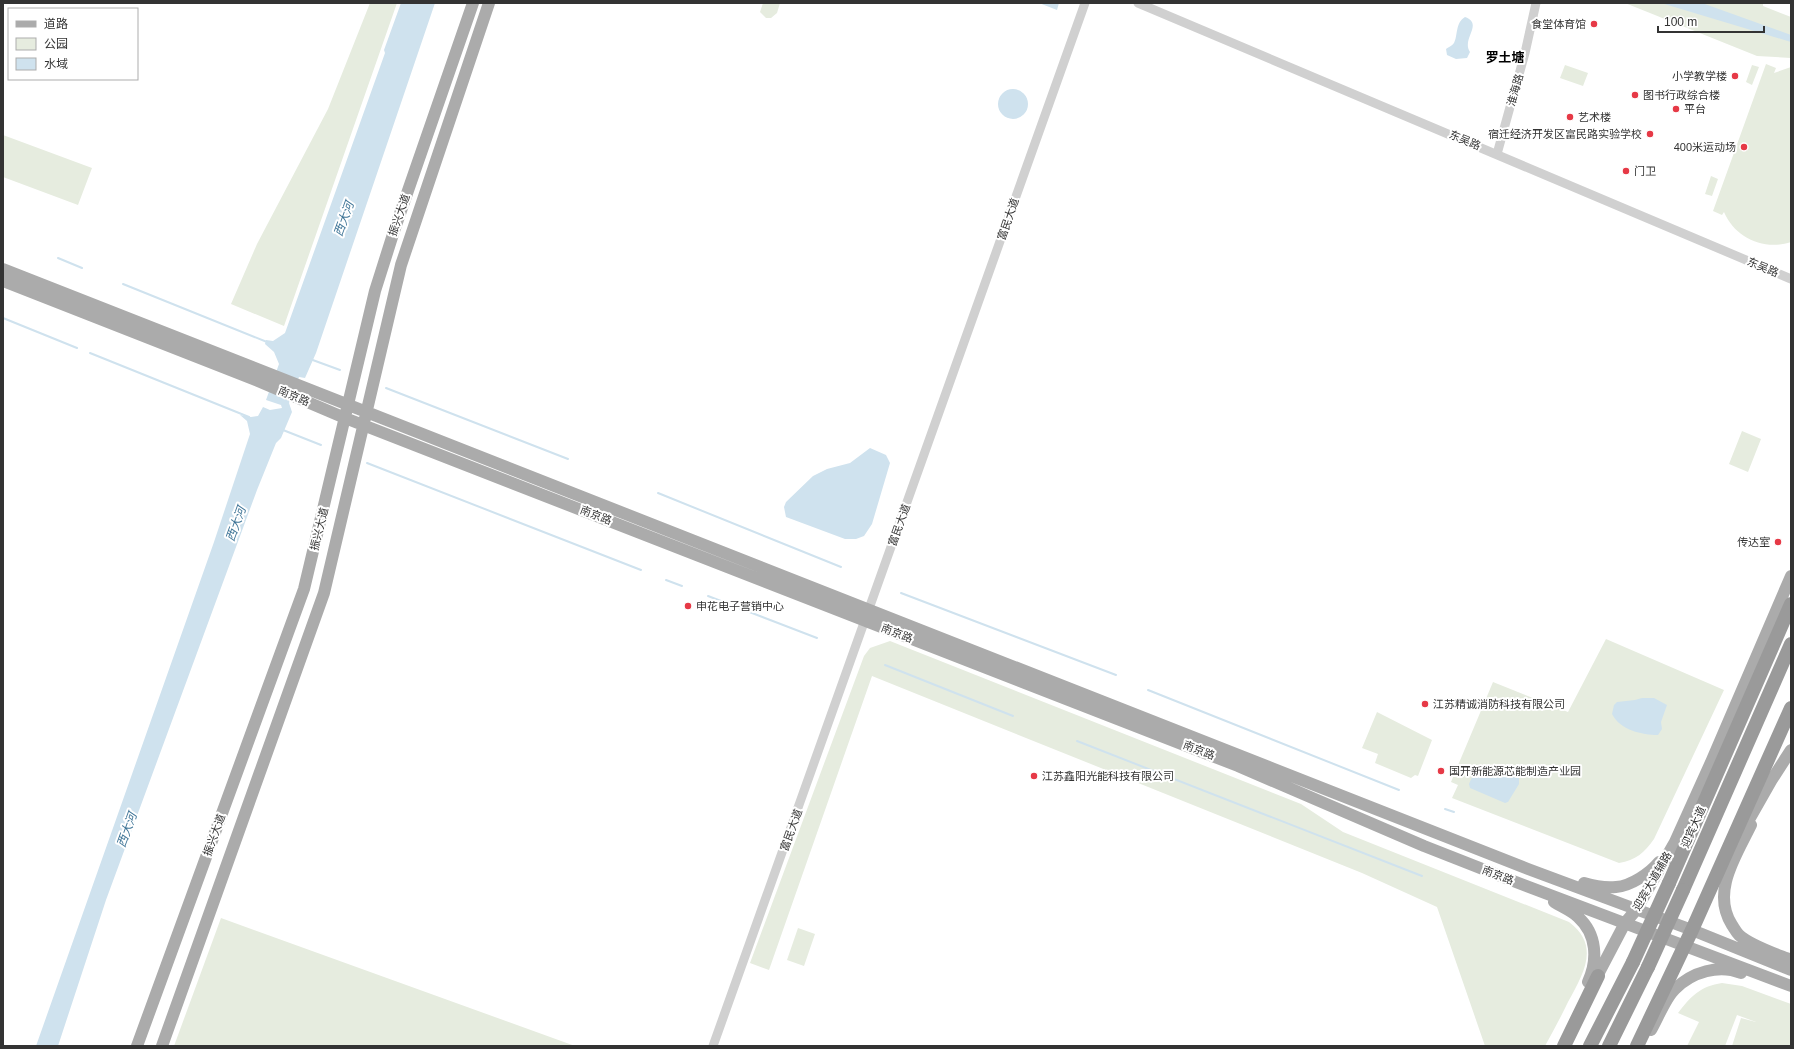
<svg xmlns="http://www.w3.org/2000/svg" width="1794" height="1049" viewBox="0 0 1794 1049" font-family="Helvetica,'Noto Sans SC',sans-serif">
  <rect width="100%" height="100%" fill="#fff"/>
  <!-- green -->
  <path fill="#e6ecdf" d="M 370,3 L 397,3 L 284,326 L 231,304 L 257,244 L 328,109 Z
    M 763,3 L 780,3 L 777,13 L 771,18 L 766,18 L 760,12 Z
    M 1625,3 L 1763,3 L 1763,6 L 1791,17 L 1791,58 L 1757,56 Z
    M 1766,64 L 1776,68 L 1774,73 L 1791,67 L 1791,242 C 1764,251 1735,238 1724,212 L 1722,215 L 1713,211 Z
    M 1565,65 L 1588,73 L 1583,86 L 1560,78 Z
    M 1752,65 L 1759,67 L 1752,85 L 1746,82 Z
    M 3,135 L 92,168 L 78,205 L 3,177 Z
    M 1711,176 L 1718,179 L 1712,196 L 1705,194 Z
    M 1742,431 L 1761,439 L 1748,472 L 1729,464 Z
    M 1606,639 L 1724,690 L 1654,839 C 1644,853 1636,860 1619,863 L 1452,798 L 1458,785 L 1451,782 L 1493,682 L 1568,712 Z
    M 890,641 L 1301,804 L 1343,832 L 1569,922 C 1601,946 1583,974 1568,1002 C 1561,1017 1553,1031 1545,1046 L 1485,1046 L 1437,907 L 1362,873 L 872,676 L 769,970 L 750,963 L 864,656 L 870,648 Z
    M 1377,712 L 1432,740 L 1418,776 L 1415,775 L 1411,778 L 1375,763 L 1378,754 L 1362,748 Z
    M 221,918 L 575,1046 L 174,1046 Z
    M 798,928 L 815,934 L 804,966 L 787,960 Z
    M 1722,983 L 1742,986 L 1791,1004 L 1791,1046 L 1732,1046 L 1741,1018 L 1756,1022 L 1737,1015 L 1725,1046 L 1687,1046 L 1699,1022 L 1678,1013 C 1691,996 1701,986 1722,983 Z"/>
  <!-- water -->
  <path fill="#cfe2ee" d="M 401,3 L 435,3 L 316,353 L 305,378 L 299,377 L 289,403 L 292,412 L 281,438 L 276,443 L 257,490 L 106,900 L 58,1046 L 36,1046 L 214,542 L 250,434 L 247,421 L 240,415 L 251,417 L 258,416 L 263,407 L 270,410 L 282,408 L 281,405 L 266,400 L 279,364 L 274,352 L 265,344 L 266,340 L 273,341 L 285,333 L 385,53 L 384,50 Z
    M 1039,3 L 1059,3 L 1057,10 Z
    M 1661,3 L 1702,3 L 1791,35 L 1791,42 Z
    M 1465,17 C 1484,24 1461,39 1470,52 L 1467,58 L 1456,59 L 1447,55 L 1446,49 C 1448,47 1452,46 1454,43 C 1458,36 1455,23 1465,17 Z
    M998 104a15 15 0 1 1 30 0a15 15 0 1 1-30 0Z
    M 870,448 L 886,455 L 890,463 L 872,524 L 864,536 L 856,539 L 845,539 L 786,517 L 784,507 L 786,502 L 813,476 L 827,469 L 850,463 Z
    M 1642,698 L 1654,698 L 1667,705 L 1661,722 L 1662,729 L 1658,735 C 1642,735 1620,730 1612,714 L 1614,705 L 1617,702 L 1635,700 Z
    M 1489,766 L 1519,777 L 1519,784 L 1508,802 L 1505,803 L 1470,788 L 1469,784 C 1473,774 1478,767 1489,766 Z"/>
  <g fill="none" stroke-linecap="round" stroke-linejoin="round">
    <!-- stream -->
    <path stroke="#cfe2ee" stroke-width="2" d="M 58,258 L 82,268
      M 123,284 L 267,342
      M 3,318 L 77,348
      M 90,353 L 249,417
      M 310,359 L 340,370
      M 386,388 L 568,459
      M 283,430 L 321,445
      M 367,463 L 641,570
      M 658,493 L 841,567
      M 666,580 L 682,586
      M 901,593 L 1116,675
      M 708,596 L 817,638
      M 885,665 L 1013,716
      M 1148,690 L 1399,790
      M 1077,741 L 1422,876
      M 1445,809 L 1454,812"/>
    <!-- minor -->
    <path stroke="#d0d0d0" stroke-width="9" d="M 1138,3 L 1791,279
      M 1497,154 L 1525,53 L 1536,3
      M 713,1046 L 1085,3"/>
    <!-- major -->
    <path stroke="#ababab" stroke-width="12" d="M 3,269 L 1528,869 L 1692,930 L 1791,970
      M 3,281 L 258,381 L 345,418 L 1238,766 L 1424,846 L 1508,879 L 1791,986
      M 1751,825 C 1736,856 1711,892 1732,925 C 1734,928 1736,932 1739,935 C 1751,946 1776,954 1791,960
      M 1742,832 L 1771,781 L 1791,750
      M 1584,883 C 1594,886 1605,888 1616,887 C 1631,886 1650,873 1659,862
      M 1554,902 C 1562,907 1572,911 1578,917 C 1597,934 1598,960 1588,982
      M 1593,984 L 1625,923 L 1636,910 L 1675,842 L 1712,760 L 1791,576
      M 1651,1030 C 1658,1018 1666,997 1675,989 C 1692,972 1719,964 1741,973
      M 137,1046 L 304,589 L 375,291 L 394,231 L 473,3
      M 162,1046 L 324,593 L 401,265 L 489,3"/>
    <!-- highway -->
    <path stroke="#9a9a9a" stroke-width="14" d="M 1669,883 L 1791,604
      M 1683,890 L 1791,644
      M 1564,1046 L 1598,976
      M 1590,1046 L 1633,962
      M 1609,1046 L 1648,967
      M 1637,1046 L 1692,930 L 1791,708"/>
    <!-- highway-bridge -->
    <path stroke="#9a9a9a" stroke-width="14" d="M 1633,962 L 1669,883
      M 1648,967 L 1683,890"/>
  </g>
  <!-- markers -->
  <g fill="#e63946" stroke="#fff" stroke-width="1.5">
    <circle cx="1594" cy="24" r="4"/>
    <circle cx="1735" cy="76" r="4"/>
    <circle cx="1635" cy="95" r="4"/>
    <circle cx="1676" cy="109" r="4"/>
    <circle cx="1570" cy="117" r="4"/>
    <circle cx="1650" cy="134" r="4"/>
    <circle cx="1744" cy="147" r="4"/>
    <circle cx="1626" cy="171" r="4"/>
    <circle cx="1778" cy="542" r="4"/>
    <circle cx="688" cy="606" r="4"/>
    <circle cx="1425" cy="704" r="4"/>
    <circle cx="1441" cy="771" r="4"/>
    <circle cx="1034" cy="776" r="4"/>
  </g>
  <g text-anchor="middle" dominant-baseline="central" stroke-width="4" stroke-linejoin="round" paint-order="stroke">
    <!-- poi labels -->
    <g font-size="11" fill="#333" stroke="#fff" text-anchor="start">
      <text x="1586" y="24" text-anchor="end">食堂体育馆</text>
      <text x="1727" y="76" text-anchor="end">小学教学楼</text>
      <text x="1643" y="95">图书行政综合楼</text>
      <text x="1684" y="109">平台</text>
      <text x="1578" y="117">艺术楼</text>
      <text x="1642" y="134" text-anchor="end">宿迁经济开发区富民路实验学校</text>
      <text x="1736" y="147" text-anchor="end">400米运动场</text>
      <text x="1634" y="171">门卫</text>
      <text x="1770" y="542" text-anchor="end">传达室</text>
      <text x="696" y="606">申花电子营销中心</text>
      <text x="1433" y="704">江苏精诚消防科技有限公司</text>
      <text x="1449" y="771">国开新能源芯能制造产业园</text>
      <text x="1042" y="776">江苏鑫阳光能科技有限公司</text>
    </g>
    <!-- street labels -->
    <g font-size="11" fill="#333" stroke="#fff">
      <text transform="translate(1515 90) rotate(-74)">淮海路</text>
      <text transform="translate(1465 140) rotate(23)">东吴路</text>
      <text transform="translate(399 215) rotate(-71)">振兴大道</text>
      <text transform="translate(1008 219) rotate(-71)">富民大道</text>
      <text transform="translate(1763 267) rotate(23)">东吴路</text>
      <text transform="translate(294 396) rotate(23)">南京路</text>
      <text transform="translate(596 515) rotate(21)">南京路</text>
      <text transform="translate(899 525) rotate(-70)">富民大道</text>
      <text transform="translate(319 529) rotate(-76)">振兴大道</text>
      <text transform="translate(897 633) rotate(21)">南京路</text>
      <text transform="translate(1199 750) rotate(21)">南京路</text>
      <text transform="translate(1693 827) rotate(-66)">迎宾大道</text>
      <text transform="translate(791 830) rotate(-70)">富民大道</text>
      <text transform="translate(214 835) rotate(-70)">振兴大道</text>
      <text transform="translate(1498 875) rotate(21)">南京路</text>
      <text transform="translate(1652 881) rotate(-60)">迎宾大道辅路</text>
    </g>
    <!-- water labels -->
    <g font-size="12" font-style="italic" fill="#3f7597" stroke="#fff">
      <text transform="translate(344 219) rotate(-70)">西大河</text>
      <text transform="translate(236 524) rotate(-70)">西大河</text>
      <text transform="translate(127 830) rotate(-70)">西大河</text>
    </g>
    <!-- quarter labels -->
    <g font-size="13" font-weight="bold" fill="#000" stroke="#fff">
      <text x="1505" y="57">罗土塘</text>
    </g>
  </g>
  <!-- border -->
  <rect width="1794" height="1049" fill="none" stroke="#333333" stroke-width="8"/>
  <!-- legend -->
  <rect x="8" y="8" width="130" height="72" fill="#ffffff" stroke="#adadad"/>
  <rect x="16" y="21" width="20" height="6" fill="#ababab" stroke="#adadad"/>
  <text x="44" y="28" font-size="12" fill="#333333">道路</text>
  <rect x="16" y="38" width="20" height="12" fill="#e6ecdf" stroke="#adadad"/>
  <text x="44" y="48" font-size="12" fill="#333333">公园</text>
  <rect x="16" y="58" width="20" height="12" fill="#cfe2ee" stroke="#adadad"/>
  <text x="44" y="68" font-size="12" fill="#333333">水域</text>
  <!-- scale -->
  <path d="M1658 26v6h106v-6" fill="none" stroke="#333333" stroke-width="2"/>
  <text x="1664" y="26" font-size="12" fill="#333333" stroke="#ffffff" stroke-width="3" paint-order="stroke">100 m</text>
</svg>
